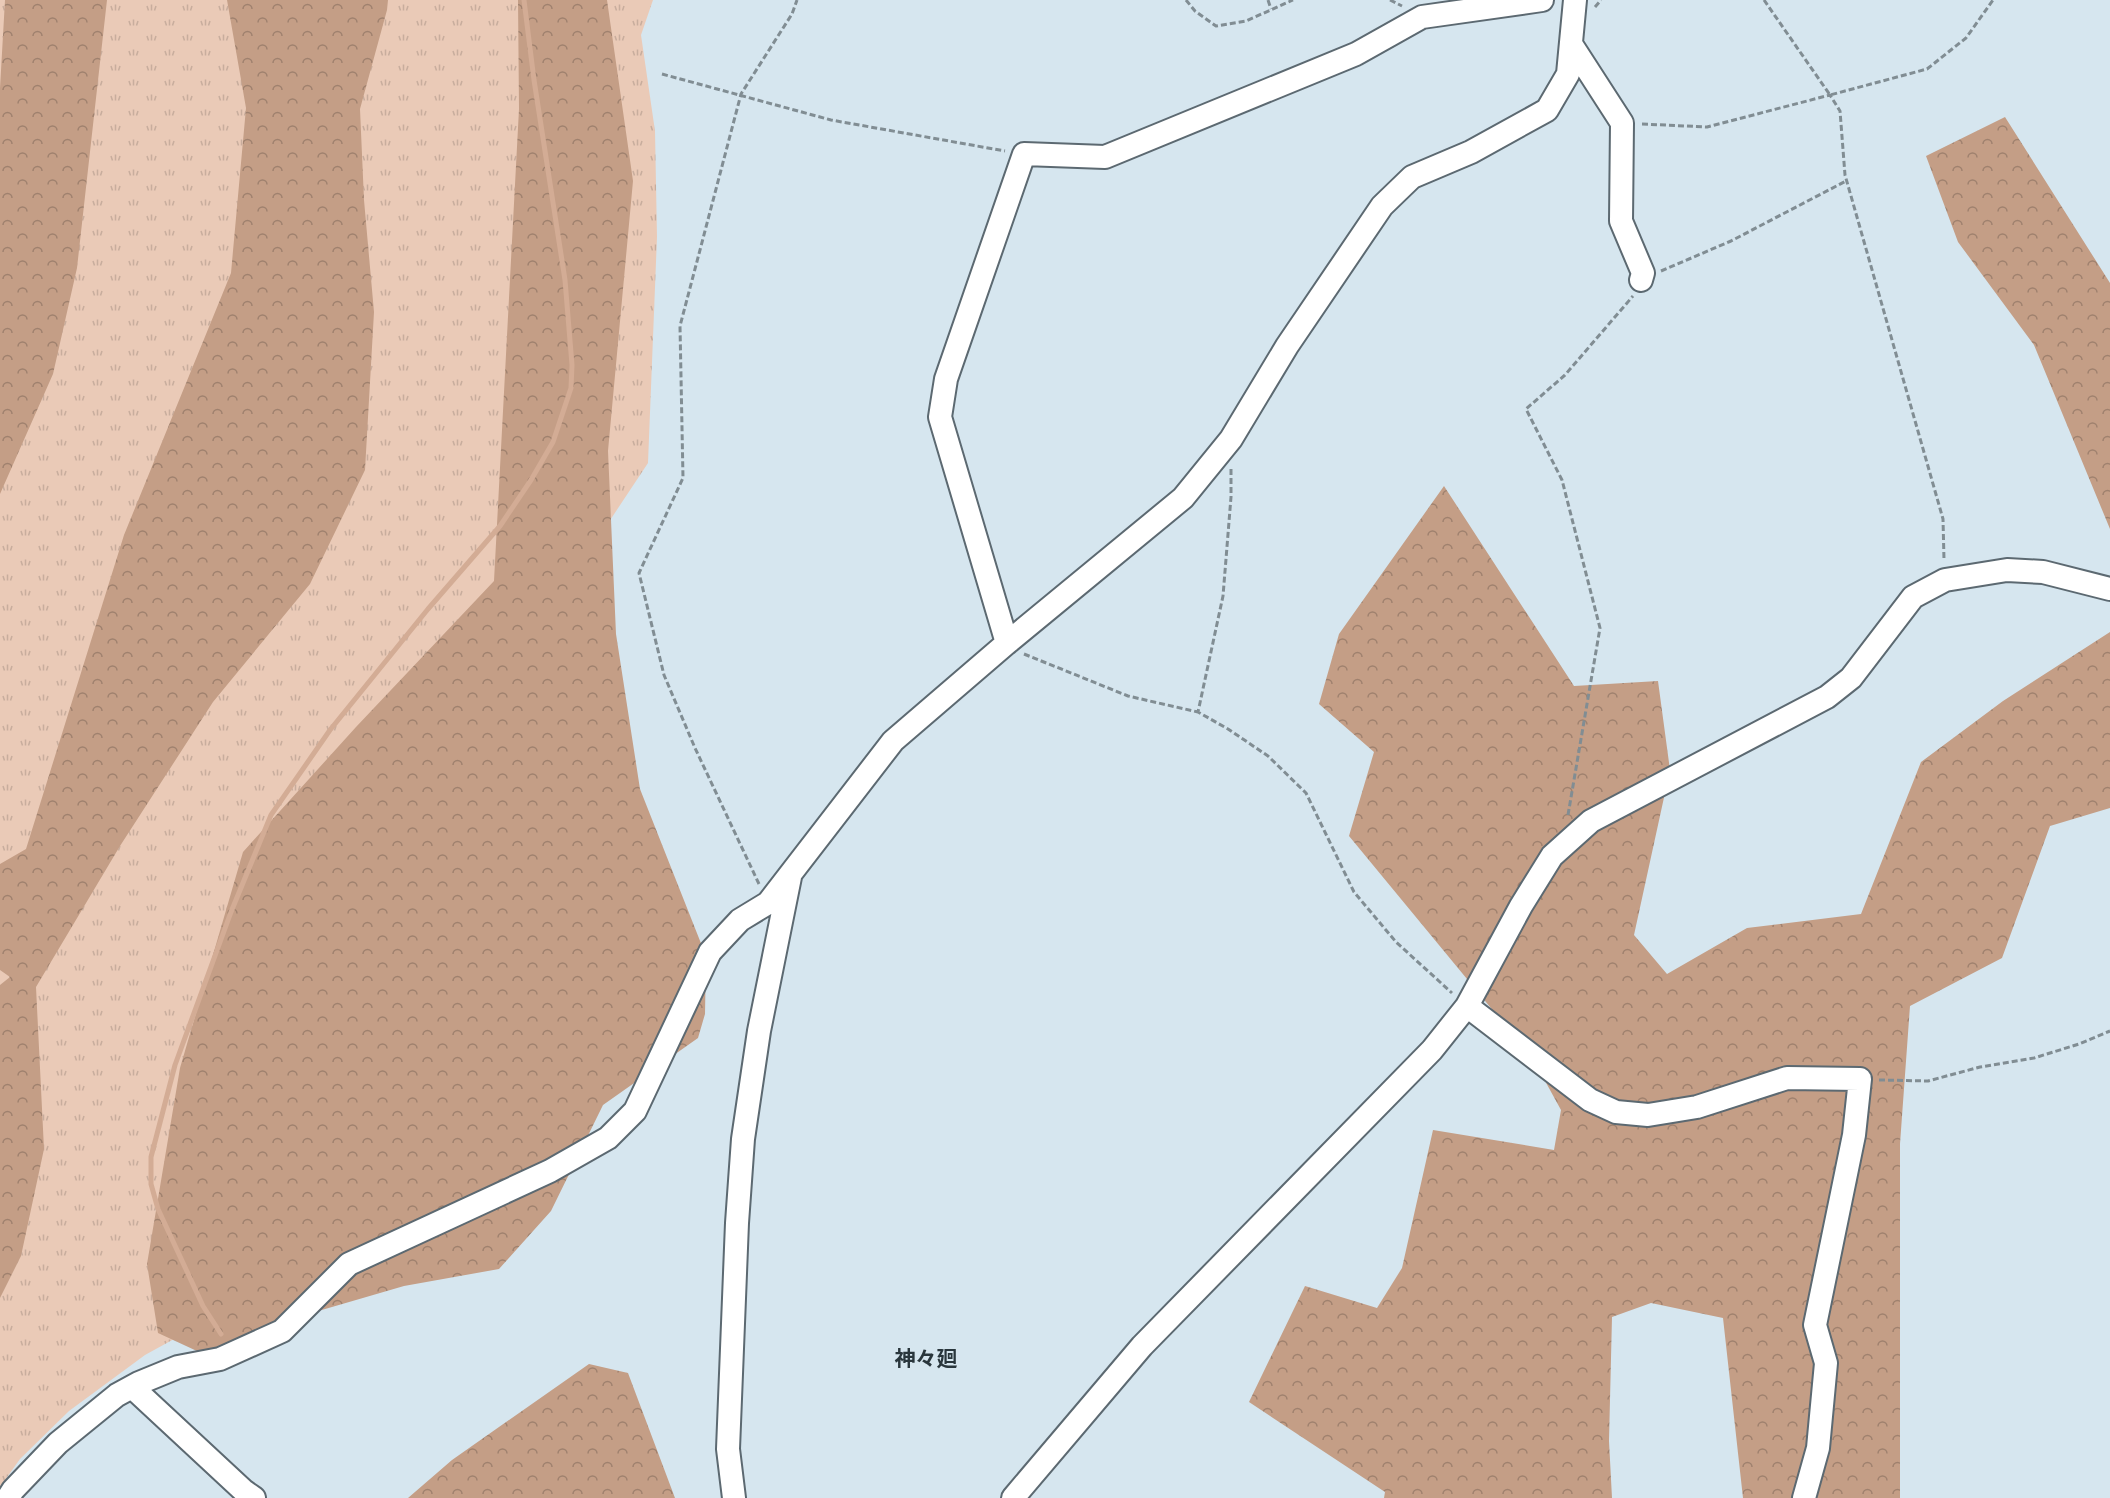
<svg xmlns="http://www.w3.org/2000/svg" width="2110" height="1498" viewBox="0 0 2110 1498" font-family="Barlow,'Noto Sans JP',sans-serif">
  <defs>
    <pattern id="grass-tufts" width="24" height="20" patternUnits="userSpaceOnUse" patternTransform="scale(1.5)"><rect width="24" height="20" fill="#eacab7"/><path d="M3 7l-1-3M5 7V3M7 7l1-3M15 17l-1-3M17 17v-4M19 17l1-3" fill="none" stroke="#c8ad9d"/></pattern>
    <pattern id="forest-crowns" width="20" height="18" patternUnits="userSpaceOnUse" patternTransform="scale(1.5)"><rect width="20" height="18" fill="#c49e86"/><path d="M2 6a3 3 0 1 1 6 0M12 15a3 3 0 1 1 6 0" fill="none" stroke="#9f816e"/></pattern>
  </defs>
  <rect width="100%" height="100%" fill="#d6e6ef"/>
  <!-- grass -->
  <path fill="url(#grass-tufts)" d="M 0,0 L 653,0 L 641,35 L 655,131 L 657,237 L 648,463 L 500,686 L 196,1327 L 145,1355 L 69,1411 L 20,1459 L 0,1487 Z"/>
  <!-- forest -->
  <path fill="url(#forest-crowns)" d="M 5,0 L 107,0 L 77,268 L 53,374 L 0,494 L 0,88 Z
    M 227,0 L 388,0 L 387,10 L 360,109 L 364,200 L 374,312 L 365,470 L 310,584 L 213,702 L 120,846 L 36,987 L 44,1149 L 21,1256 L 0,1298 L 0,985 L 10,977 L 0,970 L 0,864 L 26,849 L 124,535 L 231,273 L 246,108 Z
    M 518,0 L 607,0 L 633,181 L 608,451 L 616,634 L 640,789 L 706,956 L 705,1014 L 698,1038 L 603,1105 L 551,1211 L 499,1269 L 404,1286 L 284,1321 L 212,1358 L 158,1333 L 147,1264 L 180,1068 L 243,852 L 356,727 L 494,581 L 519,109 Z
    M 2005,117 L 2110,283 L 2110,529 L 2034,345 L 1958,242 L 1926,156 Z
    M 1444,486 L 1574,686 L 1658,681 L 1670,770 L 1634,935 L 1667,974 L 1747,928 L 1861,914 L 1921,762 L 2003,701 L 2110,632 L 2110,808 L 2050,826 L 2002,958 L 1910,1006 L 1900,1144 L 1900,1498 L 1743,1498 L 1723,1318 L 1651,1303 L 1612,1317 L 1609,1441 L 1612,1498 L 1384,1498 L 1385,1492 L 1249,1402 L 1305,1286 L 1377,1308 L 1402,1268 L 1433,1130 L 1554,1150 L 1561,1110 L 1533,1059 L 1349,836 L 1374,752 L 1319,704 L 1339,634 Z
    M 589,1364 L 628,1373 L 675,1498 L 408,1498 L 452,1460 Z"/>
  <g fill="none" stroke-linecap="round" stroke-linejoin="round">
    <!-- stream -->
    <path stroke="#d3ac95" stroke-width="5" d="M 221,1334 L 203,1306 L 158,1209 L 151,1184 L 151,1157 L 175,1065 L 231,912 L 271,815 L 330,730 L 428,609 L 500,526 L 531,480 L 553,442 L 571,388 L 572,365 L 565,280 L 534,80 L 524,0"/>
    <!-- minor casing -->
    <g stroke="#5c6971" stroke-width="26">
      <path id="minor" d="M 1571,44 L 1622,123 L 1621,221 L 1643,273 L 1641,280
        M 1007,643 L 940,417 L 946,379 L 1024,154 L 1105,157 L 1356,54 L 1422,17 L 1542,0
        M 1467,1006 L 1590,1100 L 1616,1112 L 1648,1115 L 1697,1107 L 1787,1078 L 1860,1079 L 1854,1135 L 1815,1325 L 1826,1363 L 1818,1448 L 1804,1498
        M 132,1387 L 244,1491 L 254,1498
        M 8,1498 L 13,1490 L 58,1443 L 117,1395 L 139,1383 L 178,1367 L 220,1359 L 282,1331 L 349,1264 L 550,1171 L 608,1138 L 635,1111 L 710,952 L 740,920 L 768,903 L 893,741 L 1007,643 L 1183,498 L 1231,439 L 1287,346 L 1382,206 L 1412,177 L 1471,152 L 1547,110 L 1568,74 L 1575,0
        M 734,1498 L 728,1449 L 737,1223 L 743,1139 L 759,1031 L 790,877
        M 1013,1498 L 1142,1346 L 1432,1050 L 1467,1006 L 1521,906 L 1552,856 L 1591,821 L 1827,697 L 1851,678 L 1913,597 L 1945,580 L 2007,570 L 2043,572 L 2110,589"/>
    </g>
    <!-- path -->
    <path stroke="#818d93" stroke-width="3" stroke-dasharray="6 3" stroke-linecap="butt" d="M 1186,0 L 1195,11 L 1216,26 L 1246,21 L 1293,0
      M 1268,0 L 1271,9
      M 1390,0 L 1402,6
      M 1764,0 L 1830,95 L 1927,69 L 1966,38 L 1993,0
      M 1595,7 L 1601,0
      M 662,74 L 831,120 L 1005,151
      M 1642,124 L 1707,127 L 1830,95 L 1840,111 L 1845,175 L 1943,519 L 1944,560
      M 1661,271 L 1731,241 L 1846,181
      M 1231,469 L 1231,497 L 1223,596 L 1198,712 L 1228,729 L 1268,756 L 1306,793 L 1354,892 L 1396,942 L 1452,993
      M 1024,654 L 1128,696 L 1198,712
      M 1568,815 L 1600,628 L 1562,480 L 1526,409 L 1565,375 L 1633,296
      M 759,884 L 695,748 L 664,675 L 639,573 L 683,478 L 680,326 L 741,94 L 792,14 L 797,0
      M 1879,1080 L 1928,1081 L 1980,1067 L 2034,1058 L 2079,1044 L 2110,1031"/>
    <!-- minor -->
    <use href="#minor" stroke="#fff" stroke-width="22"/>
  </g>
  <g text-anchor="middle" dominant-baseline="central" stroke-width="4.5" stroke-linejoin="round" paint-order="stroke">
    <!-- quarter labels -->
    <g font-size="21" font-weight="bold" fill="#29363c" stroke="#d6e6ef">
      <text x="926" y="1357">神々廻</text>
    </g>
  </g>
</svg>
